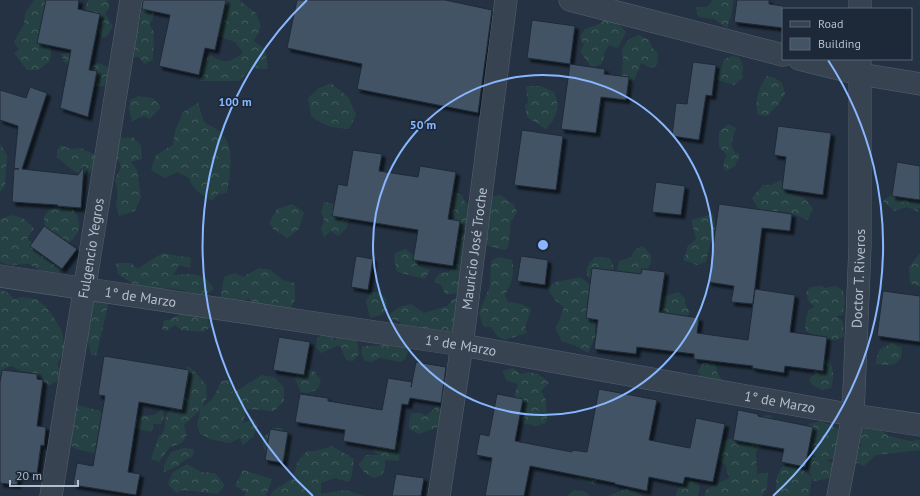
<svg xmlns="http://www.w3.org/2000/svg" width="920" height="496" viewBox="0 0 920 496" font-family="'PT Sans',sans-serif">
  <defs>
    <pattern id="forest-crowns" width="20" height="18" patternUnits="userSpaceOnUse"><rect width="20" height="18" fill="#264144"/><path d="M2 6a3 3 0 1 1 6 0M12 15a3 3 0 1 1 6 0" fill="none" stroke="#435b5e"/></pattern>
    <filter id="shadow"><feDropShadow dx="3.5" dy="3.5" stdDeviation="1" flood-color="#0009"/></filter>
  </defs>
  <rect width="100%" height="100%" fill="#243243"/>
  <!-- forest -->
  <path fill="url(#forest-crowns)" d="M 34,0 L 56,0 L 50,42 L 51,54 L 49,62 L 38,70 L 27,70 L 14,53 L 19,50 L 14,42 L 24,24 L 25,13 Z
    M 89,0 L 107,0 L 110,7 L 105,14 L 113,26 L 107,36 L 103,38 L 95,28 L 100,20 L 86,11 L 87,2 Z
    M 216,0 L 239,0 L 256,13 L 261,27 L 254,41 L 265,49 L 268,69 L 251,68 L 239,81 L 200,81 L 198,64 L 210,55 C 225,64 229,63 243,53 L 235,42 L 218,36 Z
    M 713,0 L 733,0 L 732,12 L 727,28 L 714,19 L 699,17 L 695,7 L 707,7 Z
    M 143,3 L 155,11 L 150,25 L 154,32 L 153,60 L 144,64 L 139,57 L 131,57 L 134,29 L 139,27 Z
    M 610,17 L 617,22 L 626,32 L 618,48 L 609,45 L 605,52 L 602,64 L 591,67 L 580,51 L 584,45 L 580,37 L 585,29 L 597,25 Z
    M 639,35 L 649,40 L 652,47 L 658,54 L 657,65 L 651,68 L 641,63 L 628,96 L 618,89 L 621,82 L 623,57 L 622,49 L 629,39 Z
    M 74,51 L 89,55 L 91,65 L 99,63 L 108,67 L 110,76 L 107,85 L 99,87 L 91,82 L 91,70 L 83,60 L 74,67 L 64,62 L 61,54 Z
    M 733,56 L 740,58 L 743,67 L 742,79 L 734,85 L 715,79 L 722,66 L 724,59 Z
    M 767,76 L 775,78 L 782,83 L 785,94 L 778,105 L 767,116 L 758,115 C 754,103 759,86 767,76 Z
    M 331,83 L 349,98 L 356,115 L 349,129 C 333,128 324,126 311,116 L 308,98 L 319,88 Z
    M 526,86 L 541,86 L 554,92 C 561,107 557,117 546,129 L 527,117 L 525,105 L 528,102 Z
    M 138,96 L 153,98 L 161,107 L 150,119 L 143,116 L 132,121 L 129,108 L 130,100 Z
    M 198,103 L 204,122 C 208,125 214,127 218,130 C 237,146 230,171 227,193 L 218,194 L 212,201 C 202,195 193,190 189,178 L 177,172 L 165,178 L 151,170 L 156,155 L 173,145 L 175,131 L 183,112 Z
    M 728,124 L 736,128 L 731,144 L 734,152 L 740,154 L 735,166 L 726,171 C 721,166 725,160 727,155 L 719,147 L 719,132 Z
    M 133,137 L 141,146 L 142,159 L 131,162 L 137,170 L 141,197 L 135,211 L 119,216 L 116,204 L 118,195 L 115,179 L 121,168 L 120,164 L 115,155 L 120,138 Z
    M 0,144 L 7,155 L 5,186 L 0,192 Z
    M 61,145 L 70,149 L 81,148 L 95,155 L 98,163 L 86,177 L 72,170 L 57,157 L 57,150 Z
    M 781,180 L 784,191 L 793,195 L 804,198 L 813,208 L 808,220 L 790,213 L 777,211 L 771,216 L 759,210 L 752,198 L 763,185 L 771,185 Z
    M 896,191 L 917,198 L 920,202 L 920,208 L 918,208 L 919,212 L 907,207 L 894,211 L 883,201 Z
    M 454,192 L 462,195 L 465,202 L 471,207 L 467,231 L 459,229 L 453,224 L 455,216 L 441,220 L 439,195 Z
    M 501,195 L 514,205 L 517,212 L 511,222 L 509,244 L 506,250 L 487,246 L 486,235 L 489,228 C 483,212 483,211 493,196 Z
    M 324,202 L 340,205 L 349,214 L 347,228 L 338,236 L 331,231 L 324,237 L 321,229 L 324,220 L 321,212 Z
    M 292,204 L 304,212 L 299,229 L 288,238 L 274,230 L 269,223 L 277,209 Z
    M 57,205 L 72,207 C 83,222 82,234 66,245 L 56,234 L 45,231 L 44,216 L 49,210 Z
    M 713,214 L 716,228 L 711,240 L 706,262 L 697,265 L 683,260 L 686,254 L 687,247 L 696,239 L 691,220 Z
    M 13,215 L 24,219 L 34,228 L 27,239 L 63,263 L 58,275 L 39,270 L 29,264 L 9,265 L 0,262 L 0,219 Z
    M 467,233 L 461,293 L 445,294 L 441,285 L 434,281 L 440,273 L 449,272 L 457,263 L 452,249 L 455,236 Z
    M 641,246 L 645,248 L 651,256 L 651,263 L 640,281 L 616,275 L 619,261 L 631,257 L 634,251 Z
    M 406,249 L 419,261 L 417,266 L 430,270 L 425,279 L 397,272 L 394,258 L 395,253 Z
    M 163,253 L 191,258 L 190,268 L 179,265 L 173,275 L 193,274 L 205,277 L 214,289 L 202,297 L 183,290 L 166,288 L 154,295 L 139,288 L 118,274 L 116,263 L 131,263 L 138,269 L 149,261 Z
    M 919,254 L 920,254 L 920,287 L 910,283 L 909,267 Z
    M 498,257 L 512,260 C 515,275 512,282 505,295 L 508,302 L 521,304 L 531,309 L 525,328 L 527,333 L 505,340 L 497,336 L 491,327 L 483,326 L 479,313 L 490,286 L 491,261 Z
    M 595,257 L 610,258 L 614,268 L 600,289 C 587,278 580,271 595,257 Z
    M 259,268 L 271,270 L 283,280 L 295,283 L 295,299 L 289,313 L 255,314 L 249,298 L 238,306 L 220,300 L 224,277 L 235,273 L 243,277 Z
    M 580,277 L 593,287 L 593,300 L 586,313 L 595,321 L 595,337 L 588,353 L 574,345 L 562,342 L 555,328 L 558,324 L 564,307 L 555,300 L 547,288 L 556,282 Z
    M 822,286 L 825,288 L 835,286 L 843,290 L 845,300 L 843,315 L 836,316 L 843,321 L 844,337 L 834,340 L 816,336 L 805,331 L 806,318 L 809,309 L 815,307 L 809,302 L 806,293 L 810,287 Z
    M 0,290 L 7,292 L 14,299 L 22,297 L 36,299 L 45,306 L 52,315 L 62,331 L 64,345 L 64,352 L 57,365 L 63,372 L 57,381 L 48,386 L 43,380 L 41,374 L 21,371 L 12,366 L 5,368 L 0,375 Z
    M 371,292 L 380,292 L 386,299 L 388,310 L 382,315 L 370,318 L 366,301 Z
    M 678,292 L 685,298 L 685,304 L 690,312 L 685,322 L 665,321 L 658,307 L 659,298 Z
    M 466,293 L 461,329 L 445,338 L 410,334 L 399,321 L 393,320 L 389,315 L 399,307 L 411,304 L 424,313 L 447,306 L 452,300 Z
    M 100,297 L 109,301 L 96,357 L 94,353 L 92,356 L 89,348 L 86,327 L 88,304 Z
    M 187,310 L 204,313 L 211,327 L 203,332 L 181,330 L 175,325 L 166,331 L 162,329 L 164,320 L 169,320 Z
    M 343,334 L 353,336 L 358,344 L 359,354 L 353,361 L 346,360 L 340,346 L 337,346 L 321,353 L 316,347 L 317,339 L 321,335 L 330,335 L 335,340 Z
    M 388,343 L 398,343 L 408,351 L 406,358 L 401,362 L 380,358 L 371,362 L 364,360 L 361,352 L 363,346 L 384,345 Z
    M 892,343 L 902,348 L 901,358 L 895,364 L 886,365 L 875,364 L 879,350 Z
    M 829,359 C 834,370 834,377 831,388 L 822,390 L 812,385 L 809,379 L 814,375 L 812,367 L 819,361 Z
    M 715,362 L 717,373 L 723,381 L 700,380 L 698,371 L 703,363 Z
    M 187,366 C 195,370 199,378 206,384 L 207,398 L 202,407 C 213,401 216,393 221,381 L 230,380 L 233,393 L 262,375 L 274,377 L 284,387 L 284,401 L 274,411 L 245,409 L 245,416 L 243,423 L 254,419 L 258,425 L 253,437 L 243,445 L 240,438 L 230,443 L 213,440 L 200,434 L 197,424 L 201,407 L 198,412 L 184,425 L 187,435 L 182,443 L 170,447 L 159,462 L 151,459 L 159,436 C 168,431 163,424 166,416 C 170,407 179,398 186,390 L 184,379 Z
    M 513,368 L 521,374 C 534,370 539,374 549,383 L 541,391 L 546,400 L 547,420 L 546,423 L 536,426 L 521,423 C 514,410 512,398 518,384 L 507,381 L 502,371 Z
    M 307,369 L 315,372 L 321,381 L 318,389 L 308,393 L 301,392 L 295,379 L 297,372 Z
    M 78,405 L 100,411 L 106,418 L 106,428 L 96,443 L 95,453 C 90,452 84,451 79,450 C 63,445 66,424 66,410 Z
    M 437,406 L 447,412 L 446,424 L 419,434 L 409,429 L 409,421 L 411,413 L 421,413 L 426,416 Z
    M 163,409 L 164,417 L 161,424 L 153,424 L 152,432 L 138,429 L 135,422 L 139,416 L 154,415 Z
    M 770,415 L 775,423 L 766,443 L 756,451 L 757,474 L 768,473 L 767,488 L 762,496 L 705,496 L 705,491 C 712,485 720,483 729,478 L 726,466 L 718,459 L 716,451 L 723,441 L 734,438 L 758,416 Z
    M 821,421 L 837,428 L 841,436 L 844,456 L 826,460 L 842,467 L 841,476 L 814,481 L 812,478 L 809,496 L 775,496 C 778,482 773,480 783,466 L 795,465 L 812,477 L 808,469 L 809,457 L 817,457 L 806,450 L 800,433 L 809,424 Z
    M 859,423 L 878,427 L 888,436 L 911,441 L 920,440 L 920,450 L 876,455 L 864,466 L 847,459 L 853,448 L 862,446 L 855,437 Z
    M 273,428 L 282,428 L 289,436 L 287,461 C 273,457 261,456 263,438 Z
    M 391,440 L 400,441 L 399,461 L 385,460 L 385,468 L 382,475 L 374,478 C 367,474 362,472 359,464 L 366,455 L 380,455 L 373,451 L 378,442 Z
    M 332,446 L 354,459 L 352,475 L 349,482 L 335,478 L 321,483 L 321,494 L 345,490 L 365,496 L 270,496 L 274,490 L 293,478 L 298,461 L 307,451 L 315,451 Z
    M 184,448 L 194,449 L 193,456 L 185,460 L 176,467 L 164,472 L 164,465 L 171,452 Z
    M 187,464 L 201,472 L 215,473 L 225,485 L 218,494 L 184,490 L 176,493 L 168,484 L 173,472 Z
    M 243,470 L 272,479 L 266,496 L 245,496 L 245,492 L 235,486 Z
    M 574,471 L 599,476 L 595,485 L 577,479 Z
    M 687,480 L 697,483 L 700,487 L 698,496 L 676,496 L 677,490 Z
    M 631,487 L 642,496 L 608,496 Z
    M 574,490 L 586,492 L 590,496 L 567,496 Z"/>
  <!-- building -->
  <path fill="#435265" stroke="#1f2a39" filter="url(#shadow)" d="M 46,0 L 79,0 L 78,9 L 100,14 L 89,70 L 97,71 L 88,117 L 60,108 L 71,50 L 37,43 Z
    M 143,0 L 226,0 L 215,50 L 205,48 L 199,75 L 159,66 L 170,15 L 142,9 Z
    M 297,0 L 445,0 L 492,10 L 478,113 L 357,89 L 362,64 L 287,48 Z
    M 737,0 L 769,0 L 769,4 L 783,6 L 783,28 L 734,22 Z
    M 532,20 L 575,26 L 570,64 L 527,58 Z
    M 693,62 L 716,65 L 712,96 L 706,95 L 699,140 L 672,136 L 676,103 L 687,104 Z
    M 570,64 L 605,69 L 604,74 L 629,77 L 626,100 L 601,97 L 596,133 L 561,129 Z
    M 30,87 L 47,93 L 22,169 L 78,175 L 84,166 L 81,208 L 57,206 L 58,205 L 12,202 L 14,169 L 19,169 L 14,168 L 18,126 L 0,120 L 0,90 L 26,98 Z
    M 778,126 L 831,133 L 823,195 L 782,189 L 786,157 L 774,155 Z
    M 522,130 L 563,136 L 556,190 L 514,185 Z
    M 353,150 L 382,154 L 379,171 L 418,177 L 420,166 L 456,172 L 448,219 L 460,221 L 453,266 L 413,260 L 418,230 L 332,216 L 338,184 L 347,186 Z
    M 897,162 L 920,166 L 920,200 L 892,196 Z
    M 656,182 L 685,186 L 681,215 L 652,212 Z
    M 719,204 L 792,214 L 790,231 L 762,228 L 753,304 L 731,302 L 734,286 L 708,282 Z
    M 44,226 L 77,249 L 62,269 L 30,246 Z
    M 356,256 L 373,259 L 368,290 L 351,287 Z
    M 521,256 L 548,260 L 545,285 L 517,281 Z
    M 592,268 L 641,274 L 642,269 L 665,272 L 659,312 L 699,318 L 697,333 L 748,340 L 755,289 L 795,295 L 790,332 L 827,337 L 823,371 L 785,366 L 784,373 L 752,368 L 753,366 L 694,359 L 694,354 L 637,347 L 636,354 L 594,349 L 598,320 L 586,318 Z
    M 883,291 L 920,296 L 920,342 L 877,336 Z
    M 279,337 L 310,342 L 304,375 L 273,370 Z
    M 104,356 L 189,370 L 182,410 L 139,402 L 128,472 L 140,474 L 136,495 L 73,485 L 77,463 L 93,466 L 105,396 L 98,395 Z
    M 416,362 L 446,367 L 441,403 L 410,398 L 408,405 L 402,404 L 395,450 L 343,441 L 345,430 L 295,422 L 300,394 L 328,398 L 328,401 L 382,410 L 388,378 L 412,382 L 411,387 Z
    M 2,370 L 37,374 L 37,379 L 43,380 L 37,426 L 46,427 L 44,446 L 41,445 L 37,474 L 19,471 L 17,485 L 0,483 L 0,383 Z
    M 599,389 L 657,400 L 649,440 L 690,448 L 696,418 L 725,424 L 713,482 L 685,477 L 683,484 L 649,477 L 647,491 L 615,484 L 615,483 L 530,466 L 524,496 L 485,496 L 492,458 L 476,455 L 480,434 L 489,436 L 497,394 L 523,399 L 515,441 L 572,452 L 572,450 L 587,452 Z
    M 738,410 L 758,414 L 758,416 L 813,427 L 805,467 L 781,462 L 784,449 L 733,440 Z
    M 270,429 L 288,432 L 283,463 L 265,460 Z
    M 396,474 L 424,478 L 421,496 L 392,496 Z"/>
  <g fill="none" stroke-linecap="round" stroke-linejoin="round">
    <!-- street casing -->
    <g stroke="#56616f" stroke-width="23">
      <g id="street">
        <path d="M 570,0 L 783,55"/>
        <path d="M 860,9 L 860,0"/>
        <path d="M 799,59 L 860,74 L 920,84"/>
        <path id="s1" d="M 0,276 L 462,345 L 853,415 L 920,425"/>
        <path id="s2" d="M 51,496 L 131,0"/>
        <path id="s3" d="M 439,496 L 462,345 L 506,0"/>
        <path id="s4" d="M 838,496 L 853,415 L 860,246 L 860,59"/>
      </g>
    </g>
    <!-- street -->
    <use href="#street" stroke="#384352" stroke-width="22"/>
  </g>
  <!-- distance rings -->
  <g fill="none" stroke="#88b7ff" stroke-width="2">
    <circle cx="543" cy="245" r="170"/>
    <path d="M313 496A340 340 0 0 1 307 0M828 60A340 340 0 0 1 773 496"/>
  </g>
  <g text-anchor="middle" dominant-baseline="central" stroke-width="3.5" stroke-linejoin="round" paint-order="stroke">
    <!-- street labels -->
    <g font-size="14" fill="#b5bfcc" stroke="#1d2838">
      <text stroke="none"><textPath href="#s2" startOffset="251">Fulgencio Yegros</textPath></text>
      <text stroke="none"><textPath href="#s3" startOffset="250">Mauricio José Troche</textPath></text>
      <text stroke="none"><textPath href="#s4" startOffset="219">Doctor T. Riveros</textPath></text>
      <text stroke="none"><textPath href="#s1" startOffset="142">1° de Marzo</textPath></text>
      <text stroke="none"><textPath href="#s1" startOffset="466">1° de Marzo</textPath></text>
      <text stroke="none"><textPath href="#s1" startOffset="790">1° de Marzo</textPath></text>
    </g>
  </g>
  <circle cx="543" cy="245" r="6" fill="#88b7ff" stroke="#1d2838" stroke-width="2"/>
  <g font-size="12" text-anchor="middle" font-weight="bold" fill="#88b7ff" stroke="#1d2838" stroke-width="3.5" stroke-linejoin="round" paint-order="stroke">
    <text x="235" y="106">100 m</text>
    <text x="423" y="129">50 m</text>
  </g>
  <!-- legend -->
  <rect x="782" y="8" width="130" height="52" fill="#1d2838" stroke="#5a6473"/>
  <rect x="790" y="21" width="20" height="6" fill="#384352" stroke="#5a6473"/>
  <text x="818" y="28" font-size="12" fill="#b5bfcc">Road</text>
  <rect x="790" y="38" width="20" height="12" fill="#435265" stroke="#5a6473"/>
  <text x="818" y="48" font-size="12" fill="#b5bfcc">Building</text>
  <!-- scale -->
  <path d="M10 480v6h68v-6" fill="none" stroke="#b5bfcc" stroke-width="2"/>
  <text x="16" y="480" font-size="12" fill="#b5bfcc" stroke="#1d2838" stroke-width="3" paint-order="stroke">20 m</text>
</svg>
